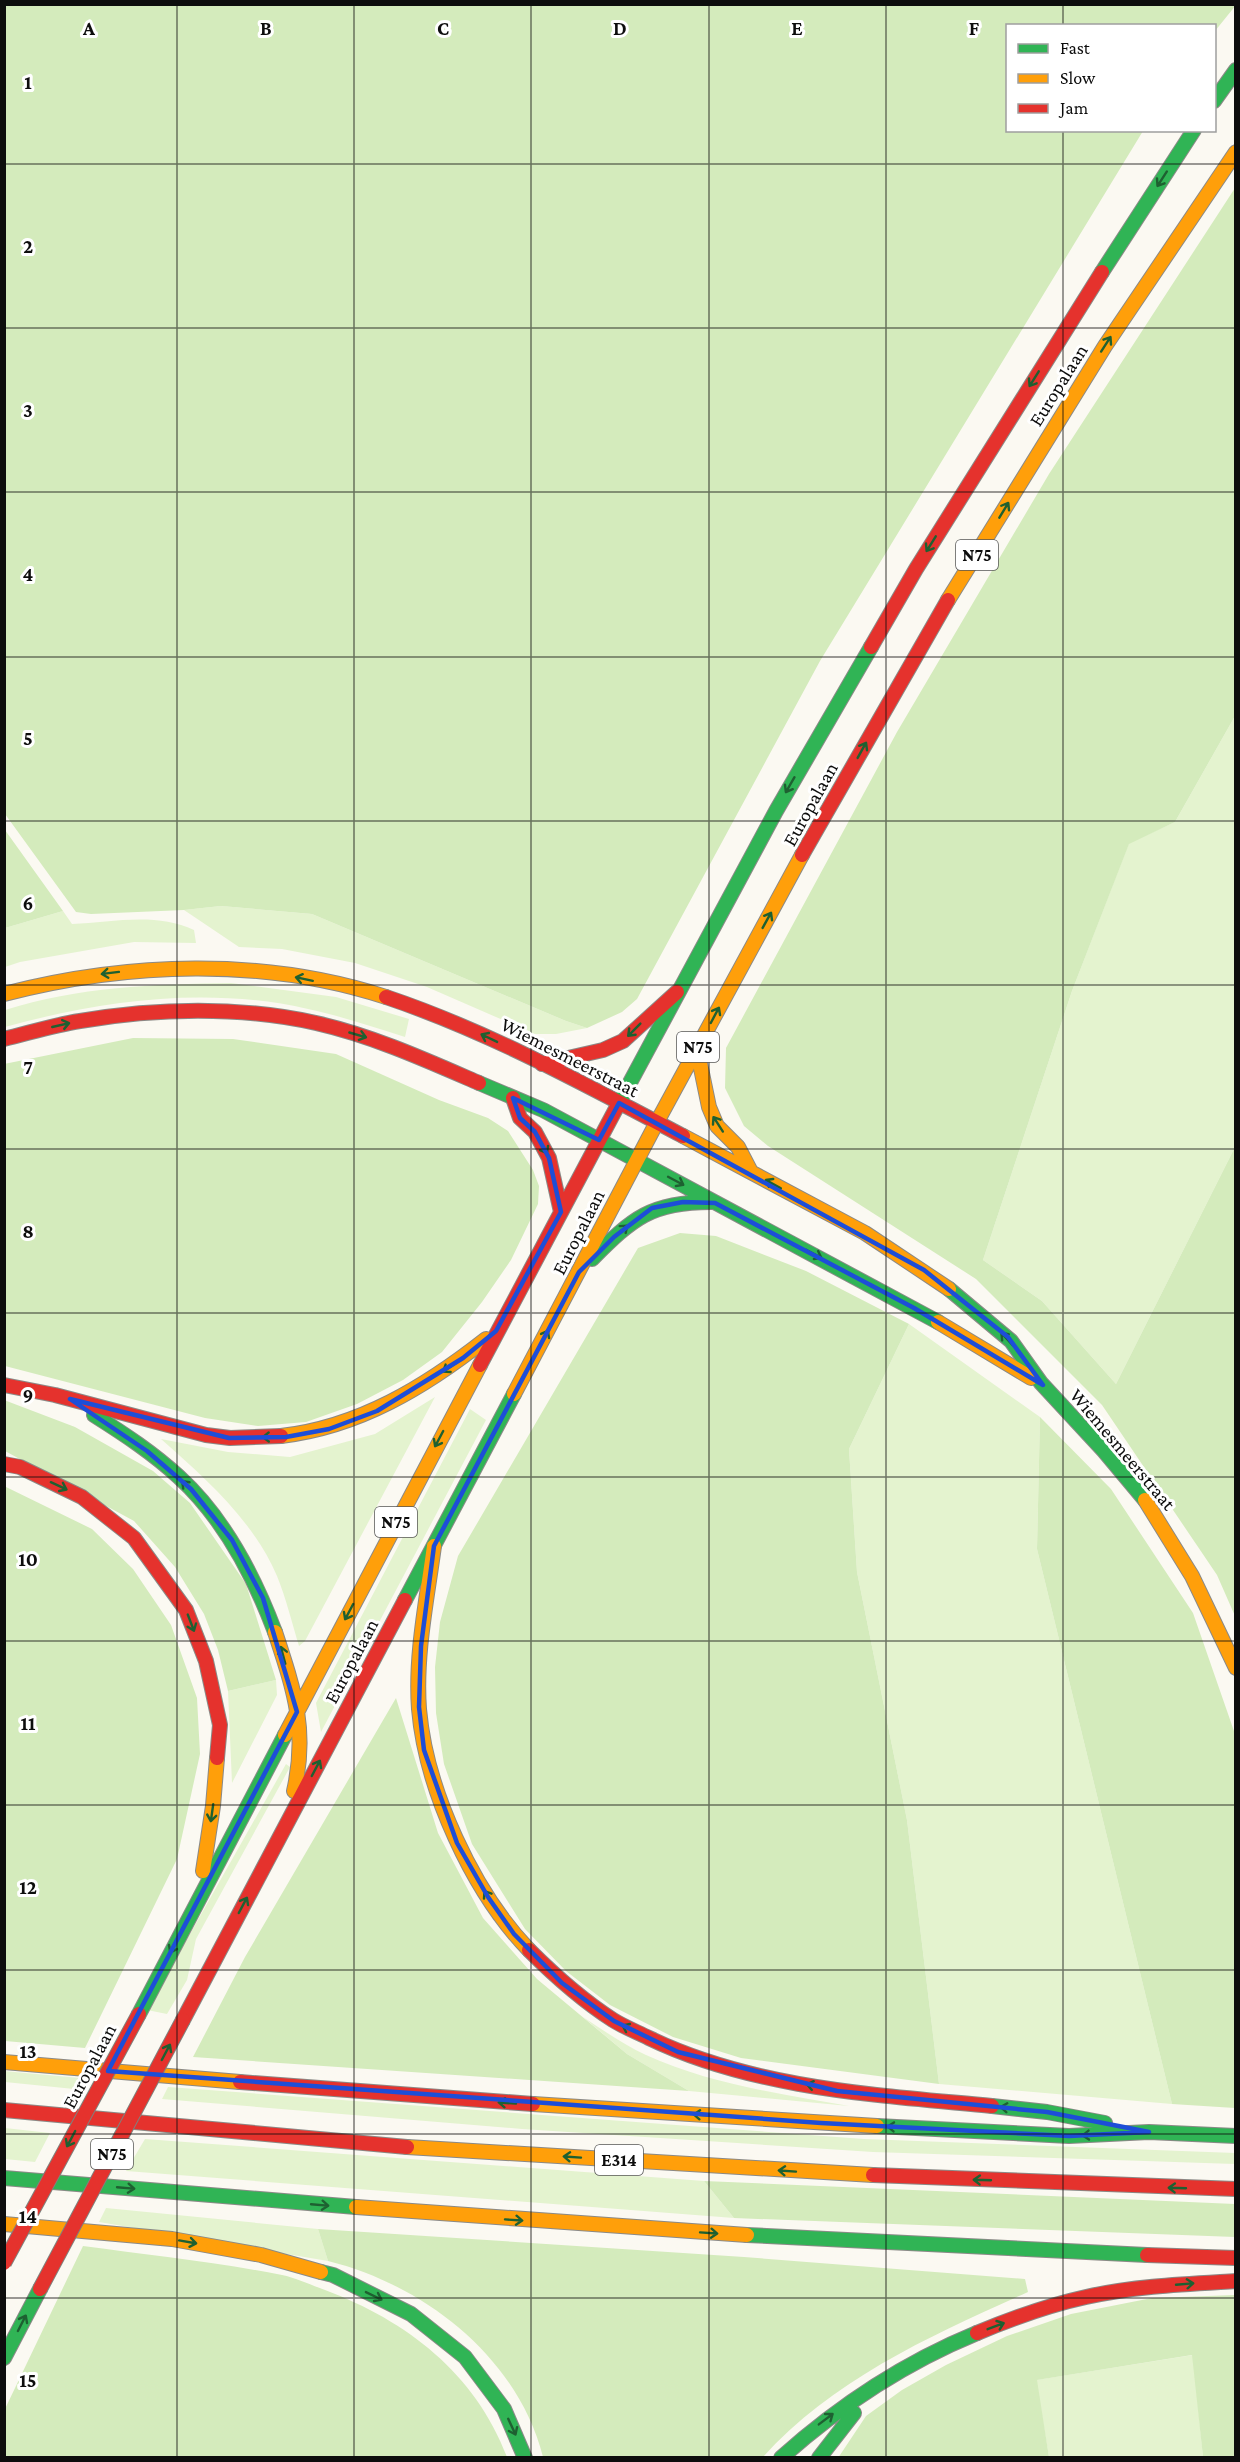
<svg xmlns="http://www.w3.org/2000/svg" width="1240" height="2462" viewBox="0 0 1240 2462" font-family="'Crimson Pro',serif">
  <rect width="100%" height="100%" fill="#fbf9f2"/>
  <!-- green -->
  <path fill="#e4f3cf" d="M 1235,716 L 1235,1147 L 1116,1384 L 1042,1301 L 983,1260 L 1072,991 L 1129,843 L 1175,822 Z
    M 221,906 L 312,914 L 566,1021 L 587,1028 L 556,1034 L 535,1034 L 427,987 L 355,963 L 282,949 L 239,947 L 184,910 Z
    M 63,911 L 72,924 C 112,922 157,912 194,930 L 196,943 L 134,942 L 20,962 L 5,967 L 5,928 Z
    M 231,983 L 336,997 L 409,1019 L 405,1037 C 373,1027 341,1016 308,1009 C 207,986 103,1000 5,1027 L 5,1010 C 78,987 154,984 231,983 Z
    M 909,1324 L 1040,1417 L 1037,1549 L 1172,2104 L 939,2084 L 907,1820 L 857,1572 L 849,1449 Z
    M 435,1397 L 305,1641 L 299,1646 C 292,1623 286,1598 277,1576 C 253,1520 205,1478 161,1439 L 228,1452 L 290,1457 L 375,1434 Z
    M 470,1409 L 486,1420 L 321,1732 L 316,1703 Z
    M 276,1680 L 277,1695 L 232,1783 L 228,1691 Z
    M 286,1764 L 290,1767 L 196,1939 L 187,1980 L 167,2014 L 147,2010 Z
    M 583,2017 C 603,2030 624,2045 646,2055 C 709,2084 782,2094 849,2106 L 689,2091 L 627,2054 Z
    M 4,2071 L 80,2078 L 74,2089 L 5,2082 Z
    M 168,2087 L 864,2139 L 1235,2153 L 1235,2164 L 873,2152 L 522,2129 L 162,2099 Z
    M 5,2128 L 50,2133 L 35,2162 L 5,2159 Z
    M 145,2139 L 704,2181 L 734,2218 L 126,2171 Z
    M 106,2208 L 318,2229 L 328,2261 L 99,2222 Z
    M 1193,2355 L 1203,2457 L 1049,2457 L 1036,2380 Z"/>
  <!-- forest -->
  <path fill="#d4ebbc" d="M 4,5 L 1235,4 L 1236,5 L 1215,31 L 1214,26 L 1008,26 L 1008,130 L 1143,131 L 820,661 L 637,999 L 622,1012 L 587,1028 L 566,1021 L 312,914 L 221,906 L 184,910 L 91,914 L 76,912 L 5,814 Z
    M 1235,188 L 1235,716 L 1175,822 L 1129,844 L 1072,991 L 983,1260 L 1042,1301 L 1116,1384 L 1235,1147 L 1235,1616 L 1217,1575 L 1102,1405 L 976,1279 L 768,1146 L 744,1126 L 725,1088 L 726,1048 L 897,732 L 1049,474 Z
    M 5,830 L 63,911 L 5,928 Z
    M 133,1038 L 233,1039 L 336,1054 L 439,1100 L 488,1118 L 508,1131 L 533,1170 L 539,1186 L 538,1204 L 511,1260 L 482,1302 L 442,1352 L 403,1380 L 357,1404 L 306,1422 L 258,1426 L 205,1418 L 5,1366 L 4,1064 Z
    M 680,1233 L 716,1236 L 806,1271 L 909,1324 L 849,1449 L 857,1572 L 907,1820 L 939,2084 L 741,2058 L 673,2037 L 610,2005 L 566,1971 L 525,1929 L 472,1844 L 444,1764 L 436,1713 L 435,1667 L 440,1622 L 458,1556 L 638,1248 Z
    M 4,1400 L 75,1427 L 153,1471 L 190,1503 L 246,1584 L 276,1680 L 228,1691 L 218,1650 L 204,1614 L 175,1567 L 134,1521 L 5,1451 Z
    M 1040,1417 L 1111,1489 L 1193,1613 L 1235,1734 L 1235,2108 L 1172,2104 L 1037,1549 Z
    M 4,1486 L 92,1529 L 133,1569 L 171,1625 L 197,1698 L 200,1754 L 177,1859 L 85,2048 L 5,2041 Z
    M 396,1698 L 438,1833 L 483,1918 L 537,1979 L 627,2054 L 689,2091 L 193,2057 L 245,1957 Z
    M 704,2181 L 1235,2204 L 1235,2237 L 734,2218 Z
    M 318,2229 L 744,2257 L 1025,2279 L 1028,2292 C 934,2334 833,2379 763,2457 L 543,2457 C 518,2358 425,2285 328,2261 Z
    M 83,2246 C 149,2255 217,2262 282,2275 C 296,2278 311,2285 325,2290 C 407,2321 475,2373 507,2457 L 5,2457 L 4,2411 Z
    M 1235,2295 L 1235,2457 L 1203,2457 L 1192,2355 L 1037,2380 L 1049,2457 L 838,2458 L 866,2416 L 902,2390 L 946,2365 L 1007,2336 L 1071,2314 L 1152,2298 Z"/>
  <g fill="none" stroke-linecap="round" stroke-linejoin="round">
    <!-- fast casing -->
    <g stroke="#8b8a87" stroke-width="16">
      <path id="fast" d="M 1214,101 L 1236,70
        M 1102,272 L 1194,130
        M 479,1083 L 543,1110 L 938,1322
        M 619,1103 L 776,811 L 871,647
        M 592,1259 C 633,1218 651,1202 711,1202
        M 949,1289 L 1011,1341 L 1041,1383 L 1104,1451 L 1145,1500
        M 94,1415 C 124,1434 153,1453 179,1477 C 225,1519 254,1576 275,1632
        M 405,1600 L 514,1394
        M 139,2014 L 285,1735
        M 992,2106 L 1047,2112 L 1105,2123
        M 877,2126 L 1069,2136 L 1149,2132 L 1236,2136
        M 4,2178 L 356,2207
        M 747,2235 L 1147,2255
        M 321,2272 L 333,2275 L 411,2314 L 465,2357 L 504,2409 L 525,2458
        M 4,2358 L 40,2289
        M 781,2458 C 839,2406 904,2363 977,2333
        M 819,2458 L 854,2413"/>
    </g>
    <!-- slow casing -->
    <g stroke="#8b8a87" stroke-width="16">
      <path id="slow" d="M 948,600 L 1105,346 L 1236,152
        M 4,994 C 128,962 263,957 386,997
        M 697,1049 L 709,1107 L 717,1126 L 738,1147 L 751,1172
        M 657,1122 L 802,855
        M 683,1136 L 865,1233 L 949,1289
        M 938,1322 L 1031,1378
        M 514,1394 L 657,1122
        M 281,1436 C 359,1427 425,1387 486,1339
        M 1145,1500 L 1192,1576 L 1236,1668
        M 434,1546 C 427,1599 415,1655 419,1709 C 426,1790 473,1892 529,1950
        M 275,1632 C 294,1690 308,1730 294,1791
        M 285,1735 L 480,1365
        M 203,1871 L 213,1806 L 217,1758
        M 4,2062 L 240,2082
        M 533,2104 L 877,2126
        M 407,2147 L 873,2175
        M 356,2207 L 747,2235
        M 4,2224 L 172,2239 L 261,2255 L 321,2272"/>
    </g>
    <!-- jam casing -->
    <g stroke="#8b8a87" stroke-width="16">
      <path id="jam" d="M 871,647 L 916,569 L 1102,272
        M 802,855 L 948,600
        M 386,997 C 490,1032 586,1085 683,1136
        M 4,1039 C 29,1033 54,1025 80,1021 C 156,1008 240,1006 316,1023 C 373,1036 426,1060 479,1083
        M 542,1064 L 603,1050 L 623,1041 L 677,992
        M 513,1098 L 520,1118 L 535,1132 L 549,1158 L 561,1212
        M 480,1365 L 619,1103
        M 4,1385 L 55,1395 L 206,1435 L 230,1438 L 281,1436
        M 4,1464 L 20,1467 L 82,1497 L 134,1538 L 186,1610 L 206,1661 L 220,1725 L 217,1758
        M 529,1950 C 555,1976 582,2000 613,2020 C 624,2027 637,2032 649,2038 C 755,2089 877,2095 992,2106
        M 183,2020 L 405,1600
        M 240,2082 L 533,2104
        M 4,2110 L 407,2147
        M 873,2175 L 1236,2189
        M 1147,2255 L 1236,2258
        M 977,2333 C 1013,2318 1049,2305 1086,2297 C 1135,2286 1186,2284 1236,2281"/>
    </g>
    <!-- fast -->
    <use href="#fast" stroke="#30b455" stroke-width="14"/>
    <!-- slow -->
    <use href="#slow" stroke="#ff9f0a" stroke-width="14"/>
    <!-- jam -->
    <use href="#jam" stroke="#e5322d" stroke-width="14"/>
    <!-- jam-bridge casing -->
    <g stroke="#81817d" stroke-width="16" stroke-linecap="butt">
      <path id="jam-bridge" d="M 4,2263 L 139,2014
        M 40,2289 L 183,2020"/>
    </g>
    <!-- jam-bridge -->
    <use href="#jam-bridge" stroke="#e5322d" stroke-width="14"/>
  </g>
  <!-- one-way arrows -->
  <defs><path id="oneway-shaft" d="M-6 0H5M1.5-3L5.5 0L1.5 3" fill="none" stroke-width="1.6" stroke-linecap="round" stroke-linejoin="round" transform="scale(1.5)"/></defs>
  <g stroke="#1e6031">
    <use href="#oneway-shaft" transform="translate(1162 179) rotate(123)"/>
    <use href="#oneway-shaft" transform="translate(1106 344) rotate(-57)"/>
    <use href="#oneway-shaft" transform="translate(1034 379) rotate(122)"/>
    <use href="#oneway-shaft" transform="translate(1004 510) rotate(-59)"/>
    <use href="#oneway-shaft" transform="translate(931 544) rotate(122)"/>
    <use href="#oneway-shaft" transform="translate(862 750) rotate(-61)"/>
    <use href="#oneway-shaft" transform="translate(790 785) rotate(120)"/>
    <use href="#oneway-shaft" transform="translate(767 920) rotate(-61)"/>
    <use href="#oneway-shaft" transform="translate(110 973) rotate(173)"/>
    <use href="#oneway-shaft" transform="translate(304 979) rotate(-168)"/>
    <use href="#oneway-shaft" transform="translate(715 1015) rotate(-62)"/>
    <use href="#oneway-shaft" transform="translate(61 1025) rotate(-13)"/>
    <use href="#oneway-shaft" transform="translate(634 1030) rotate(135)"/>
    <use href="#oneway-shaft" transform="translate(358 1035) rotate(16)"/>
    <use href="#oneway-shaft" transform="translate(489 1038) rotate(-154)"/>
    <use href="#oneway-shaft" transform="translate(718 1124) rotate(-123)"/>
    <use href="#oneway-shaft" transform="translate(543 1146) rotate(62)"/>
    <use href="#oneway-shaft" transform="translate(676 1181) rotate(28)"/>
    <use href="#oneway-shaft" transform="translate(773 1184) rotate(-151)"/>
    <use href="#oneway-shaft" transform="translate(621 1231) rotate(-41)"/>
    <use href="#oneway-shaft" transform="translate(814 1254) rotate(28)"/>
    <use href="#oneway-shaft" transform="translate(544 1338) rotate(-62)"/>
    <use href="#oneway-shaft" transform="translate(1007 1339) rotate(-133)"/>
    <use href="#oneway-shaft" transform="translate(450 1367) rotate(146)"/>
    <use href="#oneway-shaft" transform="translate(271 1437) rotate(179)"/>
    <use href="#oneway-shaft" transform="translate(439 1439) rotate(118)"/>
    <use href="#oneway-shaft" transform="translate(59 1486) rotate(25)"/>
    <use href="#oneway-shaft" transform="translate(188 1487) rotate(-135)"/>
    <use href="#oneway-shaft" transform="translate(349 1612) rotate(118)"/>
    <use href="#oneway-shaft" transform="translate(191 1623) rotate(69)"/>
    <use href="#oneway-shaft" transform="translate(283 1655) rotate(-105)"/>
    <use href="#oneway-shaft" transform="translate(316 1768) rotate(-62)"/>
    <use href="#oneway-shaft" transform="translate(212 1813) rotate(98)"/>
    <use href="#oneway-shaft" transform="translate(489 1898) rotate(-123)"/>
    <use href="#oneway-shaft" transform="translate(243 1905) rotate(-62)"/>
    <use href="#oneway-shaft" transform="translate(174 1945) rotate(117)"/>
    <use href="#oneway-shaft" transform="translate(630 2029) rotate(-154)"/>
    <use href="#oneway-shaft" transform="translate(166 2052) rotate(-62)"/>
    <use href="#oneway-shaft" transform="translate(815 2086) rotate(-168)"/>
    <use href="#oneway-shaft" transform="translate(507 2103) rotate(-176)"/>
    <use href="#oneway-shaft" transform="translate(1009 2108) rotate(-174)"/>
    <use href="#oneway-shaft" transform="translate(702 2115) rotate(-176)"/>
    <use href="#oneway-shaft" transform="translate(896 2127) rotate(-177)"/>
    <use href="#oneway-shaft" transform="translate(1091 2135) rotate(177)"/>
    <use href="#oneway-shaft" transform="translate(71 2139) rotate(118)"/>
    <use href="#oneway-shaft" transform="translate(572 2157) rotate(-176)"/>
    <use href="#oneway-shaft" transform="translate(787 2171) rotate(-176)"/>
    <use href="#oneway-shaft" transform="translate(982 2180) rotate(-178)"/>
    <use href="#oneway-shaft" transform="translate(126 2188) rotate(5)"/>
    <use href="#oneway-shaft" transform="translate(1177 2188) rotate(-178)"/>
    <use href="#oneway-shaft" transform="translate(320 2205) rotate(5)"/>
    <use href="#oneway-shaft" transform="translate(514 2220) rotate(4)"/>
    <use href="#oneway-shaft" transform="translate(709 2233) rotate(4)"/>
    <use href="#oneway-shaft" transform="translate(188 2242) rotate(10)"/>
    <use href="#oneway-shaft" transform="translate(1185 2284) rotate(-5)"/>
    <use href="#oneway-shaft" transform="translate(374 2296) rotate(26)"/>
    <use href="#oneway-shaft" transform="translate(22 2323) rotate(-63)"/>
    <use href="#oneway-shaft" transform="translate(996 2326) rotate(-21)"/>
    <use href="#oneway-shaft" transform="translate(826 2419) rotate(-37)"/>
    <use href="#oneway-shaft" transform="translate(512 2427) rotate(65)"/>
  </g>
  <!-- marked area -->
  <path fill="none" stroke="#1d4ed8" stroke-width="4.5" stroke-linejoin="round" d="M 513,1098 L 599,1140 L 619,1103 L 924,1270 L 1008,1337 L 1043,1385 L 914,1308 L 715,1203 L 683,1202 L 652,1208 L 614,1237 L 579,1272 L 434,1546 L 421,1646 L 419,1707 L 424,1750 L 457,1843 L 488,1897 L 514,1934 L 562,1983 L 614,2021 L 678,2052 L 837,2091 L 1047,2112 L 1149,2132 L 1069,2136 L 821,2123 L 108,2071 L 297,1712 L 263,1598 L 232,1540 L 191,1489 L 147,1451 L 70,1399 L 229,1438 L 286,1437 L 329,1429 L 377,1411 L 463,1358 L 496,1331 L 561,1212 L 549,1158 L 535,1132 L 520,1118 Z"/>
  <!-- grid -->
  <path fill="none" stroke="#0d0d0d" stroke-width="1.5" stroke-opacity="0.55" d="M 177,4 L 177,2458M 354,4 L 354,2458M 531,4 L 531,2458M 709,4 L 709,2458M 886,4 L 886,2458M 1063,4 L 1063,26M 1063,130 L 1063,2458M 4,164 L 1236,164M 4,328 L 1236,328M 4,492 L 1236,492M 4,657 L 1236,657M 4,821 L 1236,821M 4,985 L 1236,985M 4,1149 L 1236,1149M 4,1313 L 1236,1313M 4,1477 L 1236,1477M 4,1641 L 1236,1641M 4,1805 L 1236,1805M 4,1970 L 1236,1970M 4,2134 L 1236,2134M 4,2298 L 1236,2298"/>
  <g text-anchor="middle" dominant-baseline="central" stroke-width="6" stroke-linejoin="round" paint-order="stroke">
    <!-- shield labels -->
    <g fill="#fff" stroke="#565656" stroke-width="1.5">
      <rect x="956" y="540" width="42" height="30" rx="4.5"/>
      <rect x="677" y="1032" width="42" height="30" rx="4.5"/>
      <rect x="375" y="1507" width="42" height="30" rx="4.5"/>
      <rect x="91" y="2139" width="42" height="30" rx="4.5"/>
      <rect x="595" y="2145" width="48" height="30" rx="4.5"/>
    </g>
    <g font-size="18" font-weight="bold" fill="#0d0d0d">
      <text x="977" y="555">N75</text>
      <text x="698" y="1047">N75</text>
      <text x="396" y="1522">N75</text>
      <text x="112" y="2154">N75</text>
      <text x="619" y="2160">E314</text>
    </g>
    <!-- street labels -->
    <g font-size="20" fill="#0d0d0d" stroke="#fff">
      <text transform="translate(1058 385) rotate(-58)">Europalaan</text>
      <text transform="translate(810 804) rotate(-61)">Europalaan</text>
      <text transform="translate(570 1057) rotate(27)">Wiemesmeerstraat</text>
      <text transform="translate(578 1232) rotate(-63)">Europalaan</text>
      <text transform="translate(1123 1449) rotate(50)">Wiemesmeerstraat</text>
      <text transform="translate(351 1661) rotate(-62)">Europalaan</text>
      <text transform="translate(89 2066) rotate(-62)">Europalaan</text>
    </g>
  </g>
  <g font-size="20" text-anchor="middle" font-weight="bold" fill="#0d0d0d" stroke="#fff" stroke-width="6" stroke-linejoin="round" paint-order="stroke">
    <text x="89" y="35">A</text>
    <text x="266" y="35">B</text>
    <text x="443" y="35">C</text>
    <text x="620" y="35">D</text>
    <text x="797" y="35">E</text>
    <text x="974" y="35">F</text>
    <text x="28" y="89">1</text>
    <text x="28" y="253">2</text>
    <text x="28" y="417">3</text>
    <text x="28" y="581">4</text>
    <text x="28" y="745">5</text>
    <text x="28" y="910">6</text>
    <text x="28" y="1074">7</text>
    <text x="28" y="1238">8</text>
    <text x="28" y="1402">9</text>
    <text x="28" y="1566">10</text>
    <text x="28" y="1730">11</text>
    <text x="28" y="1894">12</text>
    <text x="28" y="2058">13</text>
    <text x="28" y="2223">14</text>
    <text x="28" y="2387">15</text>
  </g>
  <!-- border -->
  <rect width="1240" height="2462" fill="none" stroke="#0d0d0d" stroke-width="12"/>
  <!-- legend -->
  <rect x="1006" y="24" width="210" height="108" fill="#ffffff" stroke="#9e9e9e" stroke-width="1.5"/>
  <rect x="1018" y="44" width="30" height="9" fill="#30b455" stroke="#9e9e9e" stroke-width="1.5"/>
  <text x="1060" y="54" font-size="18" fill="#0d0d0d">Fast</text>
  <rect x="1018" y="74" width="30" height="9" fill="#ff9f0a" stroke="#9e9e9e" stroke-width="1.5"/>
  <text x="1060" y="84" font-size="18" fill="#0d0d0d">Slow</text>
  <rect x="1018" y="104" width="30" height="9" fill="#e5322d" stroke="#9e9e9e" stroke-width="1.5"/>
  <text x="1060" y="114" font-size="18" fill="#0d0d0d">Jam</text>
</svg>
